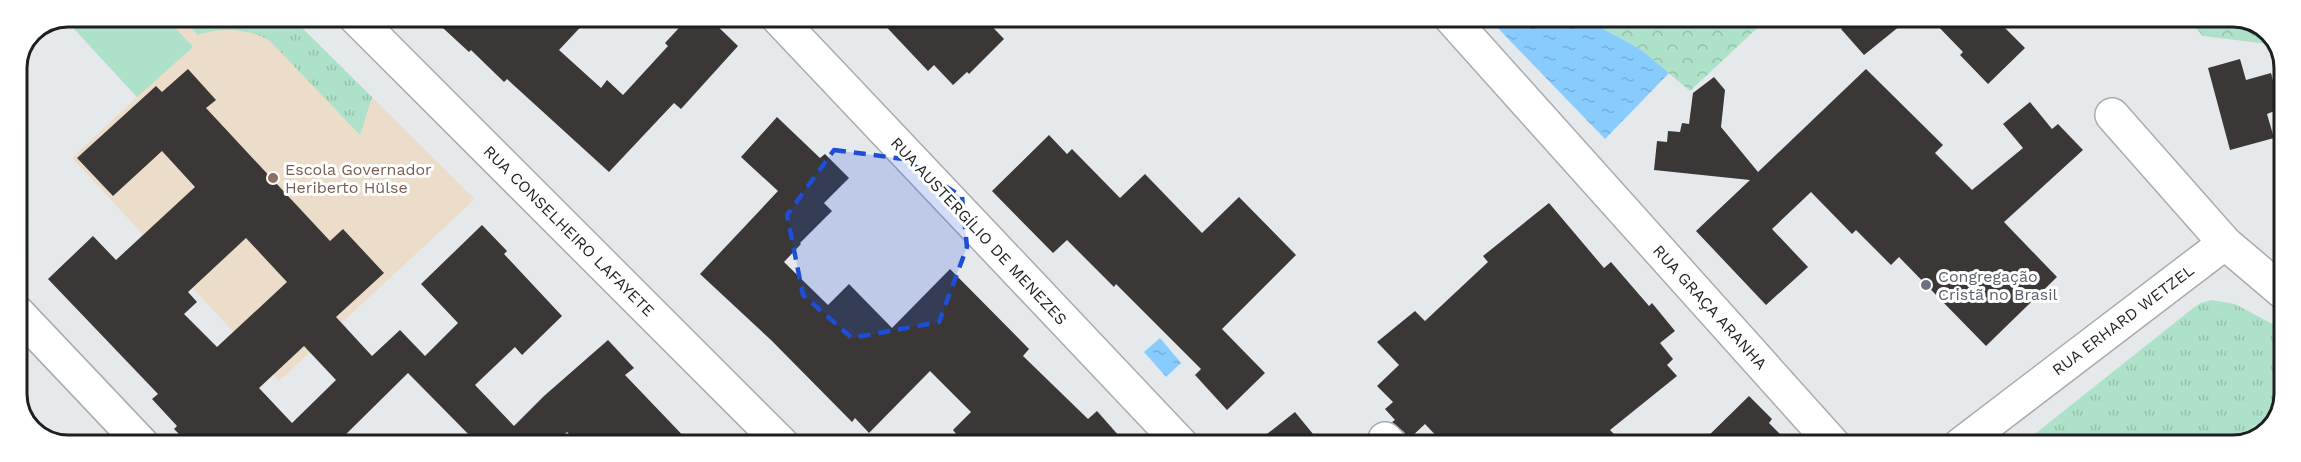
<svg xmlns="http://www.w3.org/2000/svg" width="2301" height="462" viewBox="0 0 2301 462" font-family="'Work Sans',sans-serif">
  <defs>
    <pattern id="grass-tufts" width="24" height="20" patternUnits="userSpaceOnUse" patternTransform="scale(1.5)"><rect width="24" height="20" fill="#aee1c9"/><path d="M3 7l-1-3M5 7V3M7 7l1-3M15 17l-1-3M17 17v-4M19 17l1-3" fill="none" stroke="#95c1ac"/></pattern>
    <pattern id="forest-crowns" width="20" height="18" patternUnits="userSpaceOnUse" patternTransform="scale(1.5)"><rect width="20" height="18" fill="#aee1c9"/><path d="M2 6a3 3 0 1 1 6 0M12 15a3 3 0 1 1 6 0" fill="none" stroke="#95c1ac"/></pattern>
    <pattern id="water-ripples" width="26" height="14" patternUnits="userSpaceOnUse" patternTransform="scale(1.5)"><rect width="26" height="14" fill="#88ccfe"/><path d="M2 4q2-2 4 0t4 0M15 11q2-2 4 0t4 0" fill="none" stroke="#75afd9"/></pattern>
  </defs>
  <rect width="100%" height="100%" fill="#e6e9ec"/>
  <!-- education -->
  <path fill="#ecdcca" d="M 68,17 L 291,17 L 475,199 L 279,381 L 72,158 L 137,97 L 64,18 Z"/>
  <!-- grass -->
  <path fill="url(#grass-tufts)" d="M 183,17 L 291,17 L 372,97 L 360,135 L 270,41 C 248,28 222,27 197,35 Z
    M 2212,300 L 2235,304 L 2284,330 L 2284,404 L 2267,433 L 2234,445 L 2021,445 L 2192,309 L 2201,303 Z"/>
  <!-- forest -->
  <path fill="url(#forest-crowns)" d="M 1591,17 L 1769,17 L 1690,91 L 1640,49 L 1596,25 Z
    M 2186,17 L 2243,17 L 2270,32 L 2276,45 L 2203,36 Z"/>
  <!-- pitch -->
  <path fill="#aee1c9" d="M 68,17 L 165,17 L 193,47 L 137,97 L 64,18 Z"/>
  <!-- water -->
  <path fill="url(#water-ripples)" d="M 1487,17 L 1591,17 L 1596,25 L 1640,49 L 1669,73 L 1605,139 Z
    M 1160,338 L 1181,363 L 1166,377 L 1144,352 Z"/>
  <!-- building -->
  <path fill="#3a3736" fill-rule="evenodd" d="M 431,17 L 590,17 L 559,50 L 601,88 L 607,80 L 623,95 L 668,46 L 665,43 L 689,17 L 708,17 L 738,46 L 681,109 L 674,103 L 609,172 L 507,79 L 504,82 L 471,50 L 469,52 Z
    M 877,17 L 983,17 L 1004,39 L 969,74 L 967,72 L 953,85 L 934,65 L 928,71 Z
    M 1855,17 L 1911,17 L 1864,55 L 1841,29 Z
    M 1929,17 L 1994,17 L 2025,48 L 1988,84 L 1960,55 L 1963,52 Z
    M 2240,59 L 2246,80 L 2271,73 L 2277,96 L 2274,97 L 2277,110 L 2267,114 L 2274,138 L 2230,150 L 2208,68 Z
    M 188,69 L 216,100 L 206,108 L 330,241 L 343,229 L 384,273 L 336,317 L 372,356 L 400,330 L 425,356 L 458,323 L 421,284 L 482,225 L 507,251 L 504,254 L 562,316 L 522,355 L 515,347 L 475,385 L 514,426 L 544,396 L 608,340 L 634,368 L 625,375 L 692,445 L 580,445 L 567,432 L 554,445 L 479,445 L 408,373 L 335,445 L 190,445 L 174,429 L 177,426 L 152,399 L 158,394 L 48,279 L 93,236 L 116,260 L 195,187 L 162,151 L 113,196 L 77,158 L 156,86 L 162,92 ZM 246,238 L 287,282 L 217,347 L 184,314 L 197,302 L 188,292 ZM 304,346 L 336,380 L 292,423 L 259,388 Z
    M 1866,69 L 1943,145 L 1935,153 L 1972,190 L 2023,148 L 2003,124 L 2030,102 L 2052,129 L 2058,124 L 2083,150 L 2004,222 L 2057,277 L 1986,346 L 1899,257 L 1891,265 L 1856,230 L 1852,234 L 1811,192 L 1772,229 L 1808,267 L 1766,305 L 1696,231 L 1750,180 L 1654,170 L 1657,141 L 1667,142 L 1668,131 L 1680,132 L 1682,123 L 1689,124 L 1693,93 L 1714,77 L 1725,90 L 1721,127 L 1758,172 Z
    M 777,117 L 820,158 L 825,154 L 849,178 L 824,203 L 832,211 L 800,243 L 801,244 L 784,262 L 828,305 L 849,284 L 892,328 L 950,269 L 1029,349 L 1023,356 L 1088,419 L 1097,411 L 1127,445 L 965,445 L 953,430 L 971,412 L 930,371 L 869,433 L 855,418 L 852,422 L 771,340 L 700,274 L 778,191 L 741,157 Z
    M 1049,135 L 1067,154 L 1072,149 L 1120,198 L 1145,174 L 1202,233 L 1239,197 L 1296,255 L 1222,329 L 1265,373 L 1227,410 L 1195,375 L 1201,369 L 1116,284 L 1114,287 L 1067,240 L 1053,253 L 992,191 Z
    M 1549,203 L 1604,268 L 1611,262 L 1649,306 L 1652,303 L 1675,331 L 1660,343 L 1673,359 L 1667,365 L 1677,376 L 1610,430 L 1625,445 L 1445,445 L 1425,424 L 1409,439 L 1404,432 L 1392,422 L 1395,420 L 1385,409 L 1393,402 L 1377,386 L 1399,365 L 1377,342 L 1415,311 L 1425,321 L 1488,262 L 1483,256 Z
    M 1749,396 L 1772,419 L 1769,423 L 1791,445 L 1699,445 Z
    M 1295,412 L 1322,445 L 1253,445 Z"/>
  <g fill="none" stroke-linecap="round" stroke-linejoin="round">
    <!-- minor casing -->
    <g stroke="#a9acaf" stroke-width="36">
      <path id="minor" d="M 355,17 L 783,445
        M 777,17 L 1182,445
        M 1450,17 L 1834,445
        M 2112,115 L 2225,243
        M 17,312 L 143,445
        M 1385,439 L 1391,445
        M 1960,445 L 2225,243 L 2284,293"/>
    </g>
    <!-- minor -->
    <use href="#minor" stroke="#fff" stroke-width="33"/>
  </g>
  <!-- marked area -->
  <path fill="#1d4ed8" fill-opacity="0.2" stroke="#1d4ed8" stroke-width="4.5" stroke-dasharray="12 8" stroke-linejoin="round" d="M 834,150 L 904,159 L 962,197 L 967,247 L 939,322 L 852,338 L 803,295 L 787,215 Z"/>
  <!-- markers -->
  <circle fill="#8d6e63" stroke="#fff" stroke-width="2" cx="273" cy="178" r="6"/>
  <circle fill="#6b7280" stroke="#fff" stroke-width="2" cx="1926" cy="285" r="6"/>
  <g text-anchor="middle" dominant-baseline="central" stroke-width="6" stroke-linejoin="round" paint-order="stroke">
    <!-- education labels -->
    <g font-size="16" fill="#785e54" stroke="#fff" text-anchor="start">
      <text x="285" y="169">Escola Governador<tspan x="285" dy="18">Heriberto Hülse</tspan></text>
    </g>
    <!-- street labels -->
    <g font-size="16" fill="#1e1f20" stroke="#fff">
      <text transform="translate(569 231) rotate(45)">RUA CONSELHEIRO LAFAYETE</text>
      <text transform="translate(979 231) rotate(47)">RUA AUSTERGÍLIO DE MENEZES</text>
      <text transform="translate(1710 307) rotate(48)">RUA GRAÇA ARANHA</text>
      <text transform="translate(2123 320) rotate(-37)">RUA ERHARD WETZEL</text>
    </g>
    <!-- worship labels -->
    <g font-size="16" fill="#5b616d" stroke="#fff" text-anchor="start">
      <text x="1938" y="276">Congregação<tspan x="1938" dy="18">Cristã no Brasil</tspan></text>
    </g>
  </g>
  <!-- crop -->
  <path d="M0 0H2301V462H0ZM68 27H2233A41 41 0 0 1 2274 68V394A41 41 0 0 1 2233 435H68A41 41 0 0 1 27 394V68A41 41 0 0 1 68 27Z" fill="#fff" fill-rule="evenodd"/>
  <path fill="none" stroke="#1e1f20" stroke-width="3" d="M68 27H2233A41 41 0 0 1 2274 68V394A41 41 0 0 1 2233 435H68A41 41 0 0 1 27 394V68A41 41 0 0 1 68 27Z"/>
</svg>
